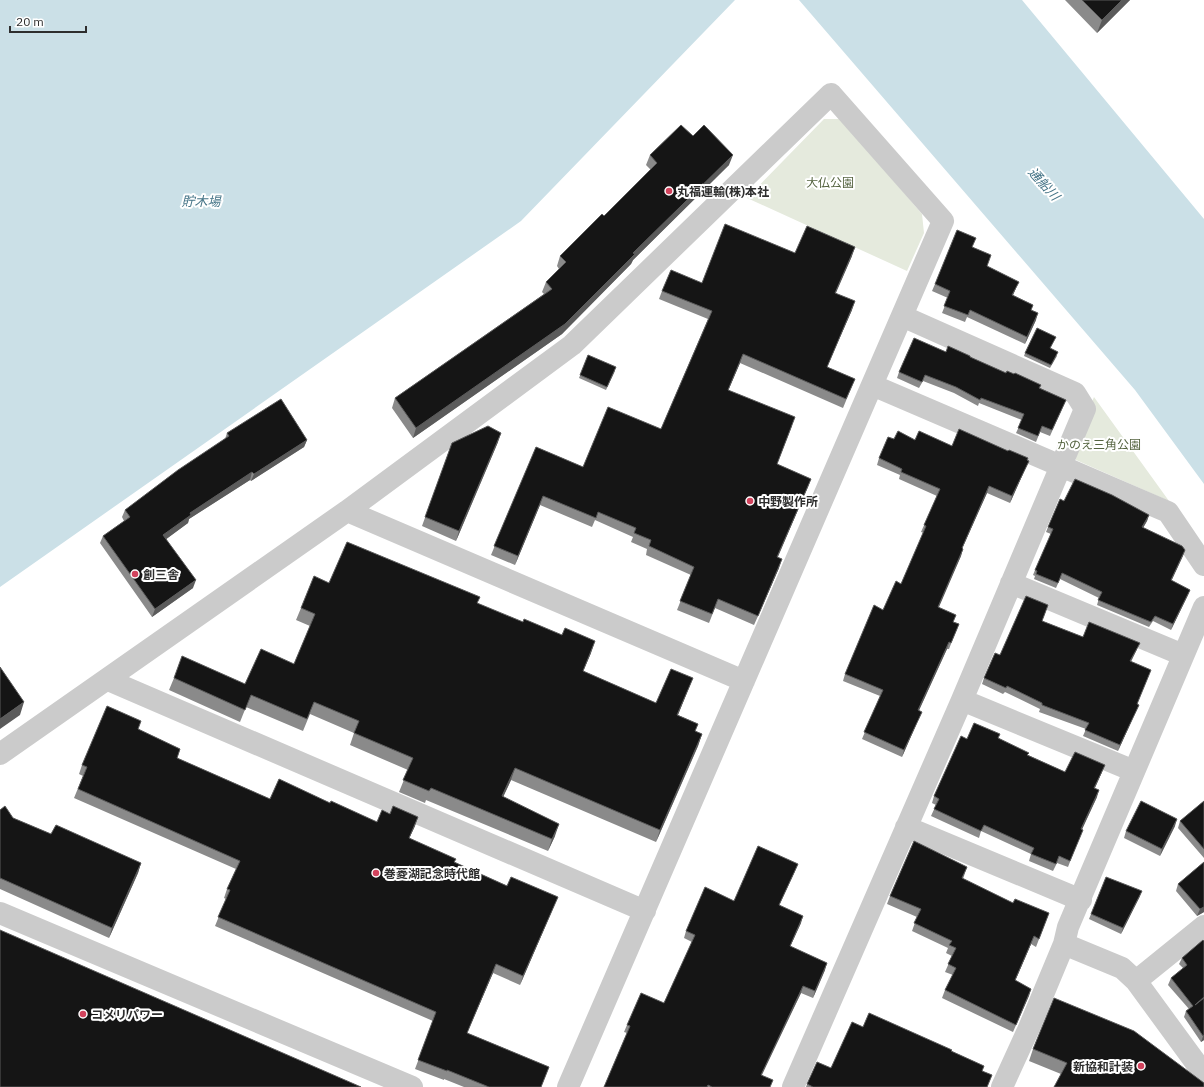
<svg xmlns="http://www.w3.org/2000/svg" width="1204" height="1087" viewBox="0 0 1204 1087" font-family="'IBM Plex Sans','Noto Sans JP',sans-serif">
  <rect width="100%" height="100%" fill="#fff"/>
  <!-- green -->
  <path fill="#e5eadd" d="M 824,119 L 841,119 L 922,214 L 924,233 L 907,271 L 747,198 Z
    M 1094,397 L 1169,501 L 1076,460 L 1071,449 Z"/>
  <!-- water -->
  <path fill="#cbe0e7" d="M 0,0 L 735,0 L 521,221 L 0,587 Z
    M 799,0 L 1022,0 L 1204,219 L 1204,484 L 1135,390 Z"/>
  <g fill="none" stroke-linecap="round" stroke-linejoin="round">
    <!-- minor -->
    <path stroke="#cbcbcb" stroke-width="22" d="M 872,385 L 1168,512 L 1204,565
      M 347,511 L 744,681
      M 1011,583 L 1183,655
      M 108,680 L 645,911
      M 962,700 L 1134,771
      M 0,754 L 347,511 L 572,345 L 831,94 L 943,221 L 568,1087
      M 906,827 L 1081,900
      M 0,913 L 412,1087
      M 1064,944 L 1122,968 L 1136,981 L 1204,1074
      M 1136,981 L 1204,926
      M 793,1087 L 962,700 L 1085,409 L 1075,393 L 902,316
      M 1002,1087 L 1029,1028 L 1064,944 L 1068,927 L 1204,607"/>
  </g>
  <!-- wall -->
  <path fill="#8a8a8a" d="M 1065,0 L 1130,0 L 1097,33 Z
    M 693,136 L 729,165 L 633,260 L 631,264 L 562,334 L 413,438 L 392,408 L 395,398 L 544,294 L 542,292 L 546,282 L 559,269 L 557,266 L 560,256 L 604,216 L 651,170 L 646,165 L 650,155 Z
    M 973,247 L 987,266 L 1016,288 L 1013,295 L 1033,305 L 1031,310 L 1036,320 L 1025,344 L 967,317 L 965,322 L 942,313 L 948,298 L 932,291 L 935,284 Z
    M 795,253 L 852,256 L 836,293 L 852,310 L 827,367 L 855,379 L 843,408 L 740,363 L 728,390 L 792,426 L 777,464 L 811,479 L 778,557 L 779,568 L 754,625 L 715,608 L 709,623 L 677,610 L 691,575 L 646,555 L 647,549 L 631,542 L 633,537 L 595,520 L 592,527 L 540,505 L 515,565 L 491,555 L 536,447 L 583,467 L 661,429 L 708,319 L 659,299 L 662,291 L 702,283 Z
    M 1054,340 L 1050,349 L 1057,356 L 1050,368 L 1024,356 L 1025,353 Z
    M 946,352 L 970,357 L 1006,373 L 1041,385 L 1040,388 L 1066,400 L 1050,436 L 1040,432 L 1036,442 L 1016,433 L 1022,420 L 979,403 L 978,406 L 954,393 L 923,381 L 919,388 L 897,378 L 899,372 Z
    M 588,355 L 615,371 L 606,390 L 579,378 Z
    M 227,433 L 307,440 L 304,447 L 251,481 L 250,480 L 189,519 L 188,523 L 166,539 L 193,588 L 152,617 L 100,543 L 103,536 L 124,521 L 122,517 L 125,510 L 225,439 Z
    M 894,439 L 915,440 L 952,446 L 1027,460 L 1026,467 L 1010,503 L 987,493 L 962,549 L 961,556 L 938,607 L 954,622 L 959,624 L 949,649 L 947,649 L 919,710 L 919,718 L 902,757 L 862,739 L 880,696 L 843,681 L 845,674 L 883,610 L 901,584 L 924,533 L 921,532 L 937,496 L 899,479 L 900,475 L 877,465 L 879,458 Z
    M 498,442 L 456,541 L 422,526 L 452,443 Z
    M 1064,501 L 1149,515 L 1147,521 L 1143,528 L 1185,550 L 1171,581 L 1190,590 L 1171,630 L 1153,621 L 1149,627 L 1097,605 L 1099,598 L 1060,579 L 1056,588 L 1034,579 L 1035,576 L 1033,575 L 1035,570 L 1051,534 L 1046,532 L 1048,527 Z
    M 329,583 L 477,603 L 591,653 L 583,671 L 656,703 L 693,678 L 688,690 L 678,715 L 698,724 L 695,731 L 702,734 L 698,746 L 656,842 L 511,780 L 503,797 L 555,836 L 548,851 L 426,800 L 425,803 L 399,792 L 408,770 L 350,745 L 354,733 L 310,714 L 303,731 L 246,707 L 240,722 L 169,690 L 174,678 L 245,684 L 294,664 L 310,626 L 296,620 L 301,608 Z
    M 1048,605 L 1042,621 L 1083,637 L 1137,649 L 1131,662 L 1138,704 L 1136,711 L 1118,751 L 1083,736 L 1086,729 L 1039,712 L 1040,709 L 1005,692 L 1003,694 L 982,684 L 984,678 L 1000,655 Z
    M 138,729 L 180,749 L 177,758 L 270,799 L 330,803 L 377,822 L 415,826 L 409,838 L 455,863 L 554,906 L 520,985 L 493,973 L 467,1033 L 549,1067 L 541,1087 L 464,1087 L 444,1079 L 444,1080 L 415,1069 L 433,1021 L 215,926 L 226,899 L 224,898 L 227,889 L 236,869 L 74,798 L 83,776 L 79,774 L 82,765 Z
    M 998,738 L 1028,755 L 1065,772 L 1102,772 L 1095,788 L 1097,797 L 1082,829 L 1080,836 L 1068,867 L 1057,863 L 1053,871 L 1029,861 L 1031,854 L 981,831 L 979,838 L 931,816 L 936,805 L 932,803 L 934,796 L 967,739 Z
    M 1204,801 L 1204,858 L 1178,828 L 1180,821 Z
    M 0,810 L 13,818 L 51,834 L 141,863 L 138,873 L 109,938 L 0,889 Z
    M 1175,826 L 1160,856 L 1124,838 L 1126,831 Z
    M 1204,862 L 1204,912 L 1197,916 L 1176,891 L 1178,884 Z
    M 967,867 L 963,879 L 1013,903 L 1049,913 L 1036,947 L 1031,944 L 1015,981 L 1031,989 L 1013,1032 L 942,998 L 945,990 L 953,975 L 945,972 L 952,956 L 946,953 L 948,948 L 912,931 L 917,917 L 887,904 L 890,896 Z
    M 795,871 L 779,905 L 801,923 L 790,947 L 825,970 L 813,998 L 801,993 L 762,1075 L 770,1087 L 604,1087 L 627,1033 L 624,1032 L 627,1025 L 664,1003 L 692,942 L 684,938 L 686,931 L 734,901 Z
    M 1140,896 L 1121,934 L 1089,919 L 1091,914 Z
    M 1203,940 L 1204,1040 L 1201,1042 L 1184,1017 L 1186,1011 L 1189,1009 L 1168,985 L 1171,978 L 1183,968 L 1179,964 L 1182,958 Z
    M 863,1027 L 951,1051 L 984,1066 L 982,1071 L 992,1075 L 987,1087 L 806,1087 L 807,1084 L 831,1068 Z
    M 1033,1049 L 1204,1083 L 1061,1074 L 1029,1061 Z"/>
  <!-- shaded-wall -->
  <path fill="#5b5b5b" d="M 1122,0 L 1130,0 L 1097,33 L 1102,20 Z
    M 733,155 L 729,165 L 633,260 L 631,264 L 562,334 L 413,438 L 416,428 L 633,253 Z
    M 855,247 L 852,256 L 832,301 L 835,293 Z
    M 1019,282 L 1016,288 L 1010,302 L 1012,295 Z
    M 855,301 L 852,310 L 823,375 L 827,367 Z
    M 1038,313 L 1036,320 L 1025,344 L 1027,337 Z
    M 743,354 L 740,363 L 725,398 L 728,390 Z
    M 501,433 L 498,442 L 456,541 L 459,531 Z
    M 307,440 L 304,447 L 251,481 L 254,474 Z
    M 1029,461 L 1026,467 L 1010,503 L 1012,496 Z
    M 252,472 L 250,480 L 189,519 L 188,523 L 161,543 L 163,535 L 190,513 Z
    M 811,479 L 808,487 L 774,565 L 777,557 Z
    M 989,486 L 987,493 L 959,555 L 962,548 Z
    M 543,496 L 540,505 L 515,565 L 518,556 Z
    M 1149,515 L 1147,521 L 1140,533 L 1142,527 Z
    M 963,549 L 961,556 L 936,614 L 938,607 Z
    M 1185,550 L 1183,556 L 1169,586 L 1171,580 Z
    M 782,559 L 779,568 L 754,625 L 758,616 Z
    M 196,580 L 193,588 L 152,617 L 155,609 Z
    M 1190,590 L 1188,595 L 1171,630 L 1173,624 Z
    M 595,641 L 591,653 L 578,683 L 583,671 Z
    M 949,642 L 947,649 L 916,717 L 918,710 Z
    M 1140,643 L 1128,667 L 1130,661 Z
    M 693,678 L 688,690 L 673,727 L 677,715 Z
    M 24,702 L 20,715 L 0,729 L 0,719 Z
    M 1139,705 L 1136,711 L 1118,751 L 1120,745 Z
    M 922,712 L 919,718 L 902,757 L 904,750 Z
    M 702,734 L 698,746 L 656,842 L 660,830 Z
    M 1105,765 L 1102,772 L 1092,794 L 1094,788 Z
    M 515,768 L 511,780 L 498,808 L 502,796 Z
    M 1099,790 L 1097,797 L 1079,836 L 1081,829 Z
    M 418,817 L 415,826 L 405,847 L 409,838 Z
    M 1177,819 L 1175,826 L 1160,856 L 1162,849 Z
    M 559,824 L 555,836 L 548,851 L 552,839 Z
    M 141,863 L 138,873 L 109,938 L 112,928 Z
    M 798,864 L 795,871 L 776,912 L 779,905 Z
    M 1142,891 L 1140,896 L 1121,934 L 1123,928 Z
    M 558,897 L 554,906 L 520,985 L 523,976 Z
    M 1204,907 L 1204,912 L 1197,916 L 1200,909 Z
    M 803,916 L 801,923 L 787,953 L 790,946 Z
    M 1034,936 L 1031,944 L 1012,988 L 1015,980 Z
    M 827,963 L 825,970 L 813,998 L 815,991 Z
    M 496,964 L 493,973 L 463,1042 L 467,1033 Z
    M 803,986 L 801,993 L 758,1082 L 761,1075 Z
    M 1031,989 L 1029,996 L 1013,1032 L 1016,1025 Z
    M 1204,1035 L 1204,1040 L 1201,1042 L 1203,1036 Z"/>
  <!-- building -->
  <path fill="#151515" stroke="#5b5b5b" d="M 1082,0 L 1122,0 L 1102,20 Z
    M 681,125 L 693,136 L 704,125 L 733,155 L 633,253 L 635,254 L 565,324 L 416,428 L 395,398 L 552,289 L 546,282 L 566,262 L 560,256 L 602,214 L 604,216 L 657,163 L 650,155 Z
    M 725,224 L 795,253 L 807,226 L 855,247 L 835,293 L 855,301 L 827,367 L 855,379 L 846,399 L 743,354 L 728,390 L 795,417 L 777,464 L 811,479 L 777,557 L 782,559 L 758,616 L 718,599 L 712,614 L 680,601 L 694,567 L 649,546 L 651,540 L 634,533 L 636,528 L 598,512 L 596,518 L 543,496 L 518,556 L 494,546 L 536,447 L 583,467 L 608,407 L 661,429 L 712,311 L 662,291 L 671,270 L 702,283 Z
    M 957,230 L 976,238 L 972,247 L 991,255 L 987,266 L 1019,282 L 1012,295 L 1033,305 L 1031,310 L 1038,313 L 1027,337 L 970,310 L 968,315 L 944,306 L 950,291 L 935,284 Z
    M 1037,328 L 1056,337 L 1050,348 L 1058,352 L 1051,365 L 1025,353 Z
    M 914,338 L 946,352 L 948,346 L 970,356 L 970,357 L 1006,373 L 1007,371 L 1014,374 L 1015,373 L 1041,385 L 1039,388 L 1066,400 L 1052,430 L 1042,426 L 1038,436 L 1018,428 L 1024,414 L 981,398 L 980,400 L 956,387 L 925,375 L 922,382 L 899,372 Z
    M 588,355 L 616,367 L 607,387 L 580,375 Z
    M 281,399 L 307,440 L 254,474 L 252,472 L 190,513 L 191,515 L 163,535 L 196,580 L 155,609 L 103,536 L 130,517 L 125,510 L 178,470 L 229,436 L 227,433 Z
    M 488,426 L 501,433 L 459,531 L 425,517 L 452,443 Z
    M 959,429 L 1008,451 L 1009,450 L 1028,458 L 1027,460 L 1029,461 L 1012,496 L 989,486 L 962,548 L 963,549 L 938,607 L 956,615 L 953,622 L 959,624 L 951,643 L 949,642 L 918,710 L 922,712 L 904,750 L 864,732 L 883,690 L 845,674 L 874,605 L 883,610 L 896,581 L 901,584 L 926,526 L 924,525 L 940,489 L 901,472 L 902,469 L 879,458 L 888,437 L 894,439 L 898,431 L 915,440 L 919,431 L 952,446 Z
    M 1075,479 L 1112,495 L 1149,515 L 1142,527 L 1182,546 L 1185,550 L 1171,580 L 1190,590 L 1173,624 L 1155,616 L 1151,622 L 1098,600 L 1102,592 L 1062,573 L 1058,583 L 1036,574 L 1037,571 L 1035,570 L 1053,529 L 1048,527 L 1060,499 L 1064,501 Z
    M 347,542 L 480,597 L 477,603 L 523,622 L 524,619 L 562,635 L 565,628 L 595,641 L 583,671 L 656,703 L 671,669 L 693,678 L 677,715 L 698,724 L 695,731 L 702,734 L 660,830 L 515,768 L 502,796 L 559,824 L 552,839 L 431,788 L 429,791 L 403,780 L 413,758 L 354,733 L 359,721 L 314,702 L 307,719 L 251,695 L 245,710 L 174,678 L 182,656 L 245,684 L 261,649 L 294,664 L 315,614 L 301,608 L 314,576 L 329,583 Z
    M 1026,596 L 1048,605 L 1042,621 L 1083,637 L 1089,622 L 1140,643 L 1130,661 L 1151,670 L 1137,704 L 1139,705 L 1120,745 L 1085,730 L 1089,723 L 1042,705 L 1042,703 L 1007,686 L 1006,688 L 984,678 L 995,653 L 1000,655 Z
    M 0,667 L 24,702 L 0,719 Z
    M 107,706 L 141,721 L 138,729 L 180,749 L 177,758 L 270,799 L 279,779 L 330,803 L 331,801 L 377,822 L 382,810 L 390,814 L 393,806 L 418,817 L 409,838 L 456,859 L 454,862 L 507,886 L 511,877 L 558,897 L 523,976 L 496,964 L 467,1033 L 549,1067 L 541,1087 L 489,1087 L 447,1070 L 447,1071 L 418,1060 L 436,1012 L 218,917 L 230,890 L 227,889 L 240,861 L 78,789 L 87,767 L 82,765 Z
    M 974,723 L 1000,734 L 998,738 L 1029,753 L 1027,755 L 1065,772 L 1075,752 L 1105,765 L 1094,788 L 1099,790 L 1081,829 L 1083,830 L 1070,861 L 1059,856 L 1056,864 L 1031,854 L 1034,848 L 984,825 L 981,831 L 934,809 L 939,799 L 934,796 L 961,736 L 967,739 Z
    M 1141,801 L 1177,819 L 1162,849 L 1126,831 Z
    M 1204,801 L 1204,849 L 1180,821 Z
    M 5,806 L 13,818 L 51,834 L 56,825 L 141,863 L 112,928 L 0,878 L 0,810 Z
    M 914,841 L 967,867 L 962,878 L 1013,903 L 1015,899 L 1049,913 L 1039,939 L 1034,936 L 1015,980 L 1031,989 L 1016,1025 L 945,990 L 956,968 L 948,964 L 956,948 L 949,945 L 952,941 L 914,923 L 921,909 L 890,896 Z
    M 758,846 L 798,864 L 779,905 L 803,916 L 790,946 L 827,963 L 815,991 L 803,986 L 761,1075 L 773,1080 L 770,1087 L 712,1087 L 708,1085 L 707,1087 L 604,1087 L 630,1026 L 627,1025 L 641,993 L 664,1003 L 695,935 L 686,931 L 705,887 L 734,901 Z
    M 1204,862 L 1204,907 L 1200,909 L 1178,884 Z
    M 1106,877 L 1142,891 L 1123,928 L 1091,914 Z
    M 0,930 L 361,1087 L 0,1087 Z
    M 1203,940 L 1204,941 L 1204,997 L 1195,1005 L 1204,998 L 1204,1035 L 1203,1036 L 1186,1011 L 1193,1006 L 1171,978 L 1187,965 L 1182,958 Z
    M 1054,998 L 1134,1031 L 1204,1083 L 1204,1087 L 1054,1087 L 1067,1063 L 1033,1049 Z
    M 869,1013 L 952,1050 L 951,1051 L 984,1066 L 982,1071 L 992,1075 L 987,1087 L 813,1087 L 807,1084 L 817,1062 L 831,1068 L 852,1022 L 863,1027 Z"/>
  <!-- markers -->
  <g fill="#d2435d" stroke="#fff" stroke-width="1.5">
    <circle cx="669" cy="191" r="4"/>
    <circle cx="750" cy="501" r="4"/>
    <circle cx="135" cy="574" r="4"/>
    <circle cx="376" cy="873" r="4"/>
    <circle cx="83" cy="1014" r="4"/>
    <circle cx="1141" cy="1066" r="4"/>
  </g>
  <g text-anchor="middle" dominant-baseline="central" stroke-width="4" stroke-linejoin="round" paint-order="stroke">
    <!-- park labels -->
    <g font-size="12" fill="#556440" stroke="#fff">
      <text x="830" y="182">大仏公園</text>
      <text x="1099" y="444">かのえ三角公園</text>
    </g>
    <!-- poi labels -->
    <g font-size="12" font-weight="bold" fill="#2e2e2e" stroke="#fff" text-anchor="start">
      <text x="677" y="191">丸福運輸(株)本社</text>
      <text x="758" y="501">中野製作所</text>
      <text x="143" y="574">創三舎</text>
      <text x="384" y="873">巻菱湖記念時代館</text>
      <text x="91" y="1014">コメリパワー</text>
      <text x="1133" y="1066" text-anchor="end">新協和計装</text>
    </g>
    <!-- water labels -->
    <g font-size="13" font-style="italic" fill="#457487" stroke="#fff">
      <text transform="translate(1044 184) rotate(48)">通船川</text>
      <text x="201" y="201">貯木場</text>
    </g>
  </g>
  <!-- scale -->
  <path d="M10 26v6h76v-6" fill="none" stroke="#2e2e2e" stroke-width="2"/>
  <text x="16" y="26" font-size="12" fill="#2e2e2e" stroke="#ffffff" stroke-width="3" paint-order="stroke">20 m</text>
</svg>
